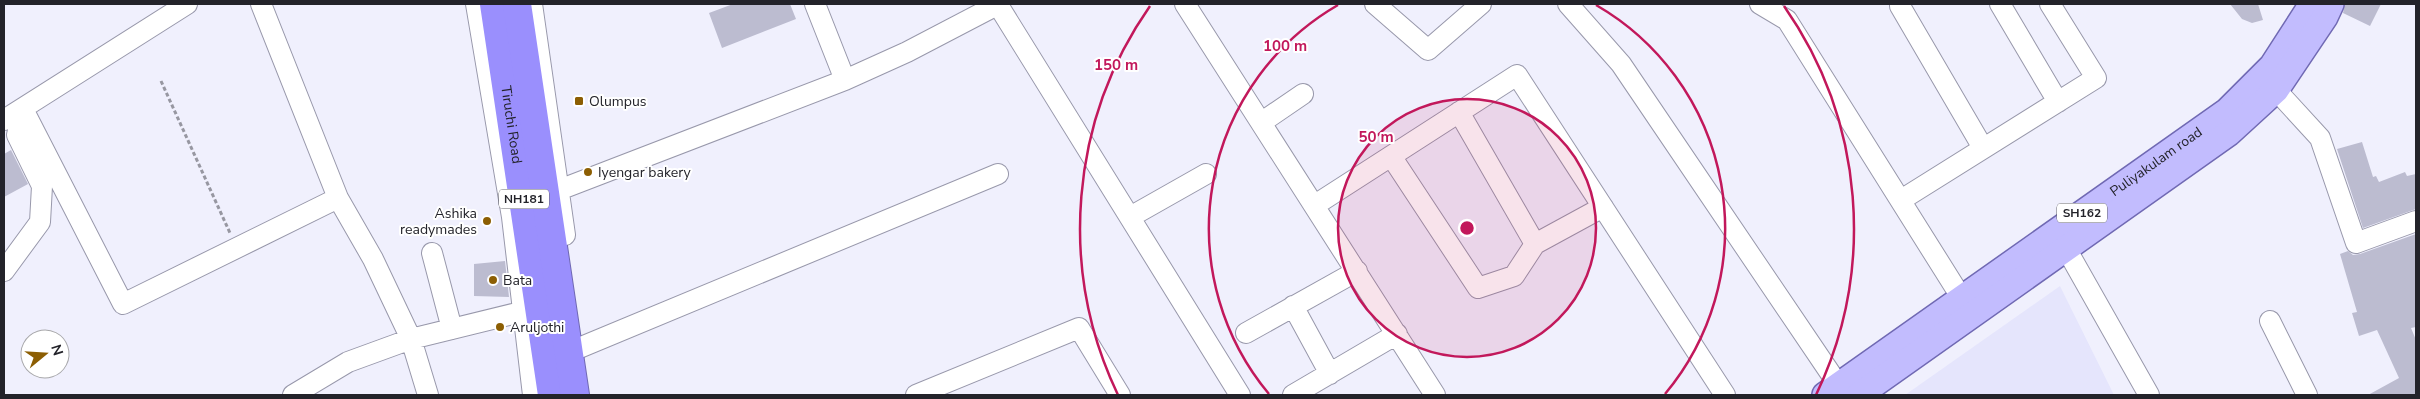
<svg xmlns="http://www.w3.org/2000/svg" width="2420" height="399" viewBox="0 0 2420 399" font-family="'Nunito Sans',sans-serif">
  <rect width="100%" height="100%" fill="#f0f0fd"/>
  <!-- built -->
  <path fill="#e5e5fc" d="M 2060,286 L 2114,395 L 1905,395 Z"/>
  <!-- building -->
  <path fill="#bcbcd0" d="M 733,4 L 790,4 L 796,19 L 722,48 L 709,13 Z
    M 2230,4 L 2258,4 L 2263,20 L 2252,23 L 2242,19 Z
    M 2345,4 L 2381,4 L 2370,26 L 2343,13 Z
    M 2362,142 L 2373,177 L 2376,176 L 2379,182 L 2405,172 L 2407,176 L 2416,174 L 2416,209 L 2363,228 L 2337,149 Z
    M 11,150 L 28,184 L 4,197 L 4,154 Z
    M 2416,234 L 2416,327 L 2411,328 L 2416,340 L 2416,395 L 2368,395 L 2399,378 L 2377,330 L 2359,336 L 2352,313 L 2357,312 L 2340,254 L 2348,251 L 2353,255 L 2360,254 Z
    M 505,261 L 509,297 L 474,296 L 474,264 Z"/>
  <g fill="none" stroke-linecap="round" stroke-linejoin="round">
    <!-- minor casing -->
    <g stroke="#9898ab" stroke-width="22">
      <path id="minor" d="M 261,4 L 338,198 L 373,259 L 411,339 L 428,395
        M 476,4 L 512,217 L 533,395
        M 532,4 L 565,235
        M 815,4 L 845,80
        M 1185,4 L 1435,395
        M 1375,4 L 1428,50 L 1481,4
        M 1568,4 L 1621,64 L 1839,386
        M 1760,4 L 1787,20 L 1961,297
        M 2000,4 L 2058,102
        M 998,5 L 1240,395
        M 1900,6 L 1983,148
        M 2276,90 L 2320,138 L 2356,243 L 2416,221
        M 23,109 L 123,304 L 338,198
        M 1459,112 L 1535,244
        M 4,120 L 187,4
        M 1262,122 L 1303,94
        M 1391,156 L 1478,288 L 1514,276 L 1535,244 L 1603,207
        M 559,190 L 845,80 L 907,52 L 999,4
        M 1901,200 L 2096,78 L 2050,4
        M 1315,205 L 1517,75 L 1725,395
        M 1130,217 L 1206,174
        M 2059,236 L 2149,395
        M 432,253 L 452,329
        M 4,271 L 40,222 L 42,186 L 17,135 L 23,109
        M 1293,306 L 1330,374
        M 2270,321 L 2307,395
        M 1246,333 L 1357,271
        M 579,348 L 998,174
        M 293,395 L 348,362 L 411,339 L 525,311
        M 916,395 L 1079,328 L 1120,395
        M 1293,395 L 1397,334"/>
    </g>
    <!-- major casing -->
    <g stroke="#7069b3" stroke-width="28">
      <g id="major">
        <path id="s1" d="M 1825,395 L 2227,111 L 2272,66 L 2312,4"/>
        <path d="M 1859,395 L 2229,133 L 2276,90 L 2325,17 L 2331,4"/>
      </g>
    </g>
    <!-- highway casing -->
    <g stroke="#7069b3" stroke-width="30">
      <g id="highway">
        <path id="s2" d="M 494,4 L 552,395"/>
        <path d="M 517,4 L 575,395"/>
      </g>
    </g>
    <!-- path -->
    <path stroke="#9797a1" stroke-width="3" stroke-dasharray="4 2.5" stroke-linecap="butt" d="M 161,81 L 230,233"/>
    <!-- minor -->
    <use href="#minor" stroke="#fff" stroke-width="20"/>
    <!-- major -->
    <use href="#major" stroke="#c2bcfe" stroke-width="25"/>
    <!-- highway -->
    <use href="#highway" stroke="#9a8ffd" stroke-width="28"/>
  </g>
  <!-- distance rings -->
  <circle cx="1467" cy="228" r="129" fill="#c2185b" fill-opacity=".12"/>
  <g fill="none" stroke="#c2185b" stroke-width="2.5">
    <circle cx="1467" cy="228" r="129"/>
    <path d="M1269 394A258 258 0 0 1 1338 5M1596 5A258 258 0 0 1 1665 394"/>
    <path d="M1118 395A387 387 0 0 1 1150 6M1784 6A387 387 0 0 1 1816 395"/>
  </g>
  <!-- markers -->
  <g fill="#8c5e03" stroke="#fff" stroke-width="2">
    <rect x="574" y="96" width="10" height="10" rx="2.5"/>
    <circle cx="588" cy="172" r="5"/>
    <circle cx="487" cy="221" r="5"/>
    <circle cx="493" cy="280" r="5"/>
    <circle cx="500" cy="327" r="5"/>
  </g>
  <g text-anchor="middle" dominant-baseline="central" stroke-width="4" stroke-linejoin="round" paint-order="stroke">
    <!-- shield labels -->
    <g fill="#fff" stroke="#65656a" stroke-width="1">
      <rect x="499" y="189.5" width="50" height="19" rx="4"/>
      <rect x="2057" y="203.5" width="50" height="19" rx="4"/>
    </g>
    <g font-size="12" font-weight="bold" fill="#23232a">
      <text x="524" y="199">NH181</text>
      <text x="2082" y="213">SH162</text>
    </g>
    <!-- poi labels -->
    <g font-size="14" fill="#23232a" stroke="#fff" text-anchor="start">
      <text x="589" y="101">Olumpus</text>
      <text x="598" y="172">Iyengar bakery</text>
      <text x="477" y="213" text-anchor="end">Ashika<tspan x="477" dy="16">readymades</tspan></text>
      <text x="503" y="280">Bata</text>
      <text x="510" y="327">Aruljothi</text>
    </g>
    <!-- street labels -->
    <g font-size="14" fill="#23232a" stroke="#fff">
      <text stroke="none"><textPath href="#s2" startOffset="122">Tiruchi Road</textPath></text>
      <text stroke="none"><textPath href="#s1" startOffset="405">Puliyakulam road</textPath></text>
    </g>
  </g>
  <circle cx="1467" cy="228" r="8" fill="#c2185b" stroke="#fff" stroke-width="2.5"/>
  <g font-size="15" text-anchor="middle" font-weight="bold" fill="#c2185b" stroke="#fff" stroke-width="4" stroke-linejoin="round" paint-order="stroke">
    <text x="1285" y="51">100 m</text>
    <text x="1116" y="70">150 m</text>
    <text x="1376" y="142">50 m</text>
  </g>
  <!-- border -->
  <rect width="2420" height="399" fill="none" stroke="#23232a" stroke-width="10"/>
  <!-- north arrow -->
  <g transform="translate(45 354) rotate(72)"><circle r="24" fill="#ffffff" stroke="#a7a7aa"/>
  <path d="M0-4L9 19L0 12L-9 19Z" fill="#8c5e03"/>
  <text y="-8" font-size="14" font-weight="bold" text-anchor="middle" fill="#23232a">N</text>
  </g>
</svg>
